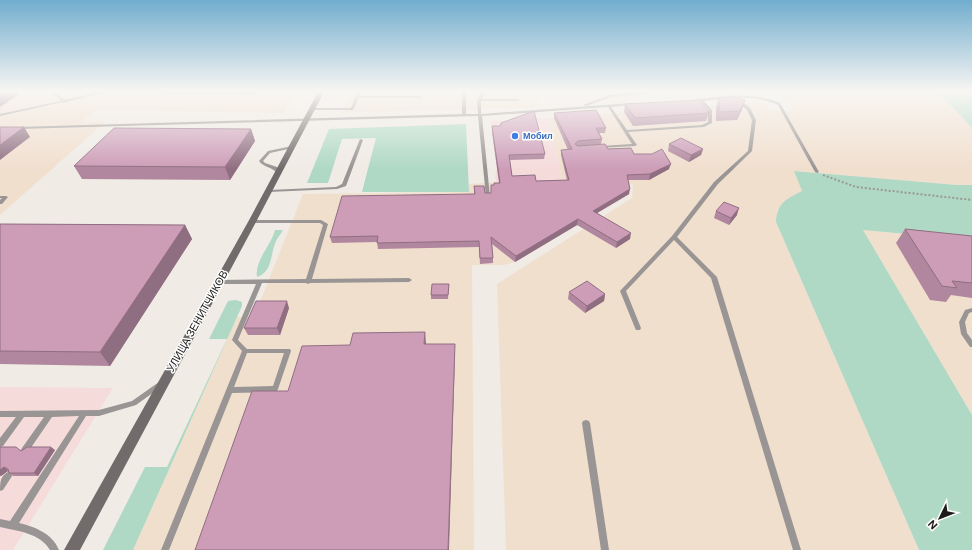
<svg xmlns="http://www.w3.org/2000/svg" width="972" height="550" viewBox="0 0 972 550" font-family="'DM Sans',sans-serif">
  <rect width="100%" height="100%" fill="#f0ebe5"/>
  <!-- commercial -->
  <path fill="#f6dbdb" d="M 547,118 L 564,186 L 536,187 L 534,180 L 497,182 L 495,177 L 497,168 L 490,121 Z
    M 0,387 L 113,388 L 13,550 L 0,550 Z"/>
  <!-- industrial -->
  <path fill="#f1dfce" d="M 0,92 L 297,92 L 284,113 L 96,110 L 82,122 L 105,122 L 0,215 Z
    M 351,92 L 536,92 L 539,107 L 341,113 Z
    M 558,92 L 682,92 L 623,98 L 627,103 L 611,104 L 603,96 L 598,97 L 583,92 Z
    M 779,92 L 937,92 L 972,128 L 972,185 L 957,185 L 795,171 L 802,191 L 787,199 L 777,211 L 776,222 L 919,550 L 506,550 L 497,284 L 632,198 L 633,184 L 627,185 L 630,194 L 515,262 L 504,265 L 472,265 L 474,550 L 133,550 L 237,317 L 254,317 L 303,194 L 469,192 L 469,184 L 535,180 L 536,187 L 564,185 L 547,118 L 766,102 L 770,111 L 795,110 Z
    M 863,230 L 972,240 L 972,415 Z"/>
  <!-- green -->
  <path fill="#afd9c4" d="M 937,92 L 972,92 L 972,128 L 942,96 Z
    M 466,124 L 469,192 L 362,192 L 376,138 L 342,139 L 328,183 L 307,183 L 329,129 Z
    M 794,171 L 957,185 L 972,185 L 972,240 L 863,230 L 972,415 L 972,550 L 919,550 L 776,222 C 777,203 786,199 802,191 Z
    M 275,230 L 283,230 C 281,234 278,237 276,241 C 270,254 273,272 257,277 C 254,261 272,244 275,230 Z
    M 236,300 L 242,302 L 242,306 L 133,550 L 103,550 L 145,467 L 167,467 L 227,339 L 209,339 L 228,301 Z"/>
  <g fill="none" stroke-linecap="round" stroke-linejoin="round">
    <!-- path -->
    <path stroke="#9b9893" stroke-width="2" stroke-dasharray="2 2" stroke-linecap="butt" d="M 823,175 L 856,187 L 972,200"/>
    <!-- lane -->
    <path fill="#999594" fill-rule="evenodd" d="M 52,92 L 56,92 L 64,100 L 100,92 L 106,92 L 66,102 L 64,103 L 62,102 L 0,116 L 0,114 L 61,101 Z
      M 149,92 L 259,92 L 255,94 L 151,93 Z
      M 357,92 L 361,92 L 359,96 L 421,96 L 423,97 L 421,98 L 358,98 L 354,109 L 352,110 L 312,110 L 310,109 L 312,108 L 351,108 Z
      M 462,92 L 466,92 L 466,114 L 478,114 L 477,102 L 481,92 L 485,92 L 482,99 L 518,99 L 520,100 L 518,101 L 481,101 L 481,114 L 631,103 L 633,104 L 632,105 L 611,107 L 627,130 L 702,125 L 708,122 L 708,110 L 700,101 L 692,102 L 691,102 L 691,100 C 720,96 752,91 780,103 L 819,172 L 817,173 L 815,172 L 778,105 C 753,94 730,98 704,101 L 712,110 L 712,123 L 704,127 L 628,132 L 637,145 L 635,146 L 599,148 L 599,146 L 600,146 L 632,144 L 608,107 L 482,116 L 490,197 L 488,198 L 486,197 L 478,116 L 18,129 L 16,128 L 18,127 L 462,114 Z
      M 641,92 L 652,92 L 650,93 L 611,97 L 586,106 L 583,105 L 610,95 Z
      M 738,100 L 740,100 L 750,108 L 756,120 L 752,151 L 718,184 L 677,237 L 717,277 L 801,550 L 793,550 L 711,278 L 674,240 L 626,291 L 641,328 L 640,330 L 636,330 L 635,328 L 620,291 L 672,236 L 714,182 L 748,151 L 752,120 L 747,110 L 738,102 Z
      M 360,139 L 363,140 L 346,186 L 337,189 L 269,192 L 267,191 L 269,190 L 336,187 L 342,184 Z
      M 292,146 L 294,147 L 293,148 L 270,153 L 263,161 L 265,163 L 277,167 L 281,172 L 281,173 L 277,173 C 271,166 264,168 259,161 L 268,151 Z
      M 0,196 L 6,196 L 8,197 L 2,204 L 0,204 L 0,200 L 2,198 L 0,198 Z
      M 252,220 L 321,220 L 328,224 L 312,279 L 409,278 L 412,280 L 409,282 L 310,283 L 308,284 L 306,283 L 262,283 L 238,340 L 247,349 L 290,349 L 291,351 L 278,389 L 277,391 L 275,392 L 232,393 L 169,550 L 161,550 L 242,351 L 232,340 L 256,284 L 219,284 L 216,282 L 219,280 L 306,279 L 323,225 L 320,223 L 250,223 L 250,222 ZM 247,353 L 284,353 L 273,386 L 234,387 Z
      M 972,308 L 972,312 L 969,313 L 965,322 L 967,333 L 972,340 L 972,347 L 970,347 L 961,334 L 959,322 L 965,310 Z
      M 159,382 L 161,383 L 162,385 L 161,387 L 136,405 L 99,416 L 86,416 L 19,523 C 35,527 52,533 59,550 L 50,550 C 40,533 18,531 0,527 L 0,519 L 10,521 L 79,416 L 52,417 L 28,452 L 25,453 L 22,452 L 21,450 L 22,448 L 44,417 L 24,417 L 3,446 L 0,447 L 0,438 L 16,417 L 0,417 L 0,411 L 99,410 L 132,401 Z
      M 586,420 L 589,421 L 590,423 L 609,550 L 601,550 L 582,423 L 583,421 Z
      M 8,472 L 11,473 L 12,476 L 3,490 L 0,491 C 0,483 0,476 8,472 Z"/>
    <!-- secondary -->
    <path fill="#716c6b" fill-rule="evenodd" d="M 318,92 L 324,92 L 256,222 L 80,550 L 64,550 L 248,222 Z"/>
  </g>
  <!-- wall -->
  <path fill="#b0879e" d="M 719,98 L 745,100 L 742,109 L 737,120 L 716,121 L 716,107 Z
    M 625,104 L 709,113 L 706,121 L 633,126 L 624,112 Z
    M 554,113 L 606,128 L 605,133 L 599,133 L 602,139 L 601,144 L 608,149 L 634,154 L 669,169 L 649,180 L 628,180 L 629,194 L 597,213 L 630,239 L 616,248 L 577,225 L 515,262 L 492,244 L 493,258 L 493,263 L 480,264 L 479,247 L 378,249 L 377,242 L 332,243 L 330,237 L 474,194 L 474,186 L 485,193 L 491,193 L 494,185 L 499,183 L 492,132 L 492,126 L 545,154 L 544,159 L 509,160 L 512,176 L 536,181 L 567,180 L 561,155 L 561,150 L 568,150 L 554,118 Z
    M 251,129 L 255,141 L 230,180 L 82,179 L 74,166 Z
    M 669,144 L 703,149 L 701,155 L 689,162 L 668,151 Z
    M 716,211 L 737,215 L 729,225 L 714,218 Z
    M 0,224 L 185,225 L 192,239 L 110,366 L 0,364 Z
    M 905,229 L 972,236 L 972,298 L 951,295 L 946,302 L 930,300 L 896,243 Z
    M 449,284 L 448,299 L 431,299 L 431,295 Z
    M 569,292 L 605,294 L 604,301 L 585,313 L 568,299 Z
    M 289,308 L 280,335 L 248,335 L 244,328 Z
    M 0,447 L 21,451 L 55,450 L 38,476 L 13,476 L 9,473 L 8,471 L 1,476 L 0,476 Z"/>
  <!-- shaded-wall -->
  <path fill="#906e81" d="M 0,92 L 16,92 L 18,95 L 0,107 Z
    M 745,100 L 742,109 L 737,120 L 740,111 Z
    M 24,127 L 30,137 L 0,160 L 0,145 Z
    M 251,129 L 255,141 L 230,180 L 225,167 Z
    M 703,149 L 701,155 L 689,162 L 691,155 Z
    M 671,164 L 669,169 L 649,180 L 650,174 Z
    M 630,189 L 629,194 L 592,216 L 593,211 Z
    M 739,208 L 737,215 L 729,225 L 731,218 Z
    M 578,219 L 577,225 L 515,262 L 516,256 Z
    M 185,225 L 192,239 L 110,366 L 100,352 Z
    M 631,233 L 630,239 L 616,248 L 617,242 Z
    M 605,294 L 604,301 L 585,313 L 587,306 Z
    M 287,301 L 289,308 L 280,335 L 277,328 Z
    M 425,332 L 426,343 L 425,355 L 424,344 Z
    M 455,344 L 455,355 L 449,550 L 448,550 Z
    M 51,447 L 55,450 L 38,476 L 34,473 Z
    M 4,467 L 8,471 L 1,476 L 0,475 L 0,470 Z"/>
  <!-- building -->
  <path fill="#cd9db8" stroke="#906e81" d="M 735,97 L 745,100 L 740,111 L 719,112 L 719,98 Z
    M 699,100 L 709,113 L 635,118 L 625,104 Z
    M 596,110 L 606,128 L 596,128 L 602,139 L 578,141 L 575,144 L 578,146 L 605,144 L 608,149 L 631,148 L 634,154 L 652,154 L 662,149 L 671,164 L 650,174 L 627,175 L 630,189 L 593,211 L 631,233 L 617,242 L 578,219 L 516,256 L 491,237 L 493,258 L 480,258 L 479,241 L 377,243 L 378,236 L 330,237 L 342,196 L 475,194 L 474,186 L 484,186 L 485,193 L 491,193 L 491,185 L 494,185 L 494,183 L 500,183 L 492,126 L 500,126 L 501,123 L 534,111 L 545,154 L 509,155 L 512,176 L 535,175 L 536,181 L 569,180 L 561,150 L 572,149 L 554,113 Z
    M 0,127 L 24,127 L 0,145 Z
    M 114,128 L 251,129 L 225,167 L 74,166 Z
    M 681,138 L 703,149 L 691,155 L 669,144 Z
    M 724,202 L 739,208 L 731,218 L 716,211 Z
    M 0,224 L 185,225 L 100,352 L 0,351 Z
    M 905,229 L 972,236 L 972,283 L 952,281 L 957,288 L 942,286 Z
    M 587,281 L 605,294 L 587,306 L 569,292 Z
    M 432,284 L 449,284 L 448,295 L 431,295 Z
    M 256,301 L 287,301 L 277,328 L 244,328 Z
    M 425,332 L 424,344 L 455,344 L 448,550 L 195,550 L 252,391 L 288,391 L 302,346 L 350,345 L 353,333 Z
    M 0,447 L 16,447 L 21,451 L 27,447 L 51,447 L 34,473 L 9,473 L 8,469 L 4,467 L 0,470 Z"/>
  <!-- sky -->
  <linearGradient id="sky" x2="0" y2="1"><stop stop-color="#71adce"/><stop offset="0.54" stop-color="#f8f6f3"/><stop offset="1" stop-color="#f8f6f3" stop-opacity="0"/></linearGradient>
  <rect width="972" height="169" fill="url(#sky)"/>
  <!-- markers -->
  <circle fill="#3f7fe0" stroke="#fff" stroke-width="1.5" cx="515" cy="136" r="4"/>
  <g text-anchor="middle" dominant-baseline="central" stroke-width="3" stroke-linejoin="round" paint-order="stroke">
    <!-- far-shop labels -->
    <g font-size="9" font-weight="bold" fill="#366cbe" stroke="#fff" text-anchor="start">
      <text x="523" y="136">Мобил</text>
    </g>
    <!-- street labels -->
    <g font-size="11" fill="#1c1b18" stroke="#fff">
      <text transform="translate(197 321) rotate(-61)">УЛИЦА ЗЕНИТЧИКОВ</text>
    </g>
  </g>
  <!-- north arrow -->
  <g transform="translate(940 518) rotate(227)" stroke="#ffffff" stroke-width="3" paint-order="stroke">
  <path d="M0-3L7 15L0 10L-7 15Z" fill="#1c1b18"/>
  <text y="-6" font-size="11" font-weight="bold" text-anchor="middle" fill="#1c1b18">N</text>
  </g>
</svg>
